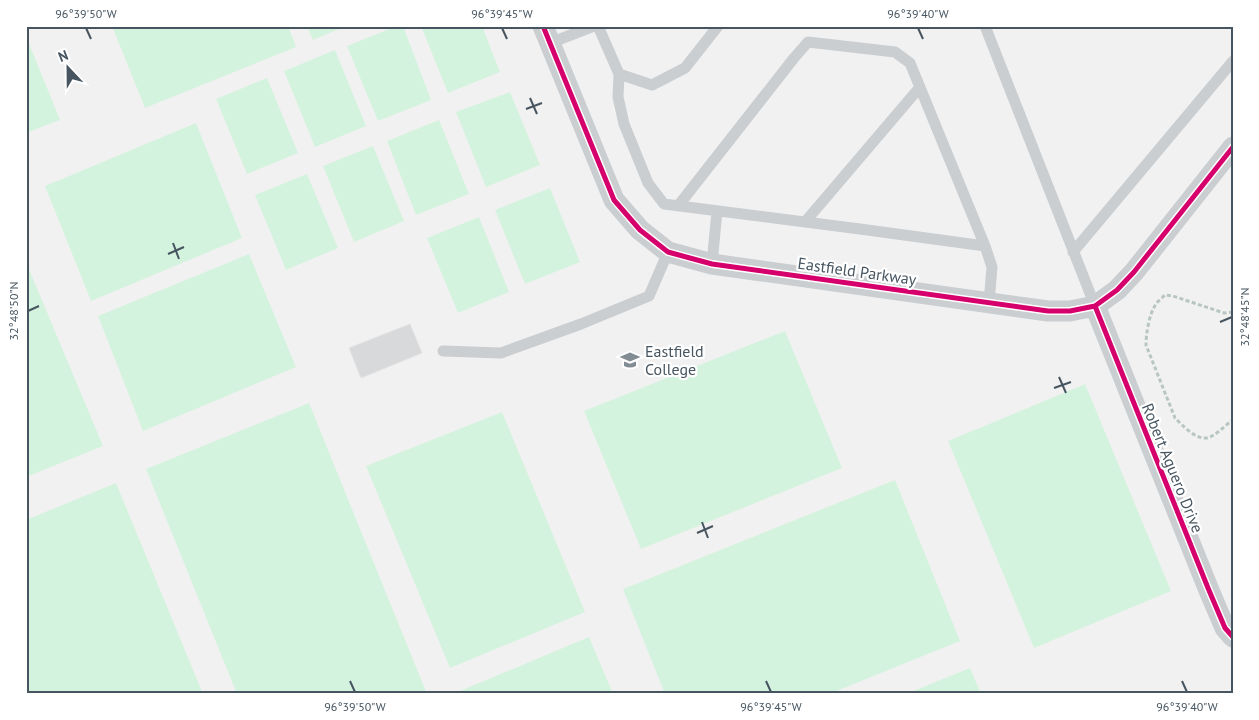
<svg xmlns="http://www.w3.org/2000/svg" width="1259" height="720" viewBox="0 0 1259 720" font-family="'PT Sans',sans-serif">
  <rect width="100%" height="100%" fill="#f2f1f1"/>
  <!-- pitch -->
  <path fill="#d4f3de" d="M 112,26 L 288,26 L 296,47 L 145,108 Z
    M 307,26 L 346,26 L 313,40 Z
    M 397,26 L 403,26 L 431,100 L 378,121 L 347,46 Z
    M 421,26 L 482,26 L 500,72 L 448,93 Z
    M 26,36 L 60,120 L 26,133 Z
    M 335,50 L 366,126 L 315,147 L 284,71 Z
    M 267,78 L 298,153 L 247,174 L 216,99 Z
    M 510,92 L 540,165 L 486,187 L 456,112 Z
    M 439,120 L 469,194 L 416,215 L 387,141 Z
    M 196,123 L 242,238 L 91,301 L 45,186 Z
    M 373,146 L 404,221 L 354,242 L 323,166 Z
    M 307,174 L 338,248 L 286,270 L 255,195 Z
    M 550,188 L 580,262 L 525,284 L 495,210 Z
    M 479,217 L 509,292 L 458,313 L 427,238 Z
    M 249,254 L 296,367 L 143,431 L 98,316 Z
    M 26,262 L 103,446 L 26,477 Z
    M 785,331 L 842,468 L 641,549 L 584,411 Z
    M 1085,384 L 1171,591 L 1034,648 L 948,441 Z
    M 309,403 L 427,694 L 237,694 L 146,469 Z
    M 502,412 L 585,612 L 450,668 L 366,466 Z
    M 895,480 L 960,641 L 829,694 L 665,694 L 623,589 Z
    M 116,483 L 203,694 L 26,694 L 26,520 Z
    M 589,637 L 613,694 L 461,694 L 460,691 Z
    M 970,668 L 981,694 L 905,694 L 906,694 Z"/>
  <!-- building -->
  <path fill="#d8d9da" stroke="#e3e3e4" d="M 410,324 L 422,353 L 361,378 L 349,348 Z"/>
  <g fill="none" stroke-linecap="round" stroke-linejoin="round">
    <!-- path -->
    <path stroke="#b7c6c1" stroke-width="3" stroke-dasharray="4 2.5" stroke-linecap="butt" d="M 1233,312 L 1224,313 L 1173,296 L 1165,295 C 1162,298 1158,301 1156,304 C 1149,314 1146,334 1146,345 L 1175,418 C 1182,425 1195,439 1206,438 C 1215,437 1225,425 1233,420"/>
    <!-- service -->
    <path stroke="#caced1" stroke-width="11" d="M 598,26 L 619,74 L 652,85 L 685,68 L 718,26
      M 985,26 L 1095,306
      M 550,43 L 594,26
      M 619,74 L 618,97 L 624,124 L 648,183 L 664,204 L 860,229 L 985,246 L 992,267 L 989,303
      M 678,206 L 794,58 L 808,42 L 895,52 L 910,63 L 985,246
      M 805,222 L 920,87
      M 1073,252 L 1233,61
      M 712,264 L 717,211
      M 443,351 L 501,353 L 581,324 L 649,296 L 668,252"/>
    <!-- minor -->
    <path stroke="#caced1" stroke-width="21" d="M 543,26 L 614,200 L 640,230 L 668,252 L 712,264 L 1048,311 L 1070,311 L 1095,306 L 1117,290 L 1134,272 L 1233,147
      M 1095,306 L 1208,588 L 1225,628 L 1233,637"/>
    <!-- cycleway casing -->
    <g stroke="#fff" stroke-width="8">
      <path id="cycleway" d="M 543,26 L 614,200 L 640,230 L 668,252 L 712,264 L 1048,311 L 1070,311 L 1095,306 L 1117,290 L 1134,272 L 1233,147
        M 1095,306 L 1208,588 L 1225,628 L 1233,637"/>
    </g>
    <!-- cycleway -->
    <use href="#cycleway" stroke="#d6006c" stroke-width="5"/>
  </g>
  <!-- ticks -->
  <path fill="none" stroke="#465560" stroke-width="2" d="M 86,28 L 91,39M 502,28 L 507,39M 918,28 L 923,39M 530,98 L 537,114M 526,109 L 542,103M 173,243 L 179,259M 168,254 L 184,247M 28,311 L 39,306M 1220,322 L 1232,317M 1059,377 L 1066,393M 1054,388 L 1071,382M 702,522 L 708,538M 697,533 L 713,526M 350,681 L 355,692M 766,681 L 771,692M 1182,681 L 1187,692"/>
  <!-- icons -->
  <defs>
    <g id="university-bare" transform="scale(1.5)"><path d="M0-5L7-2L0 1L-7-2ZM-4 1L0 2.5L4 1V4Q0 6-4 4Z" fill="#828c93" stroke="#fff" stroke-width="2.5" paint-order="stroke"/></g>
  </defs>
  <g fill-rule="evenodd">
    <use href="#university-bare" x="630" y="360"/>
  </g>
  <g text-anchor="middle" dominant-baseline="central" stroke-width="4.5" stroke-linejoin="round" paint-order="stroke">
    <!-- street labels -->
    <g font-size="16" fill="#465560" stroke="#fff">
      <text transform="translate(857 271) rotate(8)">Eastfield Parkway</text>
      <text transform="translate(1173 468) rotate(68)">Robert Aguero Drive</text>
    </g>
    <!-- poi labels -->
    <g font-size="16" fill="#465560" stroke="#fff" text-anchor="start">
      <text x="645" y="351">Eastfield<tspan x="645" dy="18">College</tspan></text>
    </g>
  </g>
  <!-- border -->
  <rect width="1259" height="720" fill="none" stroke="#ffffff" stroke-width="55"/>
  <!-- north arrow -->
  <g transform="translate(68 68) rotate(338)" stroke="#ffffff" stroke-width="4" paint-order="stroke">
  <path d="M0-4L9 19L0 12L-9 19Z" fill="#465560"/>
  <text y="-8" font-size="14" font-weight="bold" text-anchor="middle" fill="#465560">N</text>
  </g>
  <rect x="28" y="28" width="1204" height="664" fill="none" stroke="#465560" stroke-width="2"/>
  <g font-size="12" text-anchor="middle" fill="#465560">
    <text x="86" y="18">96°39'50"W</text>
    <text x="502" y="18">96°39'45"W</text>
    <text x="918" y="18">96°39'40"W</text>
    <text transform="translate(14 311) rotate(-90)" y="4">32°48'50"N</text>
    <text transform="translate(1245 317) rotate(-90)" y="4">32°48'45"N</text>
    <text x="355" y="711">96°39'50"W</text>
    <text x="771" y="711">96°39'45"W</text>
    <text x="1187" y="711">96°39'40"W</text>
  </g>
</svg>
